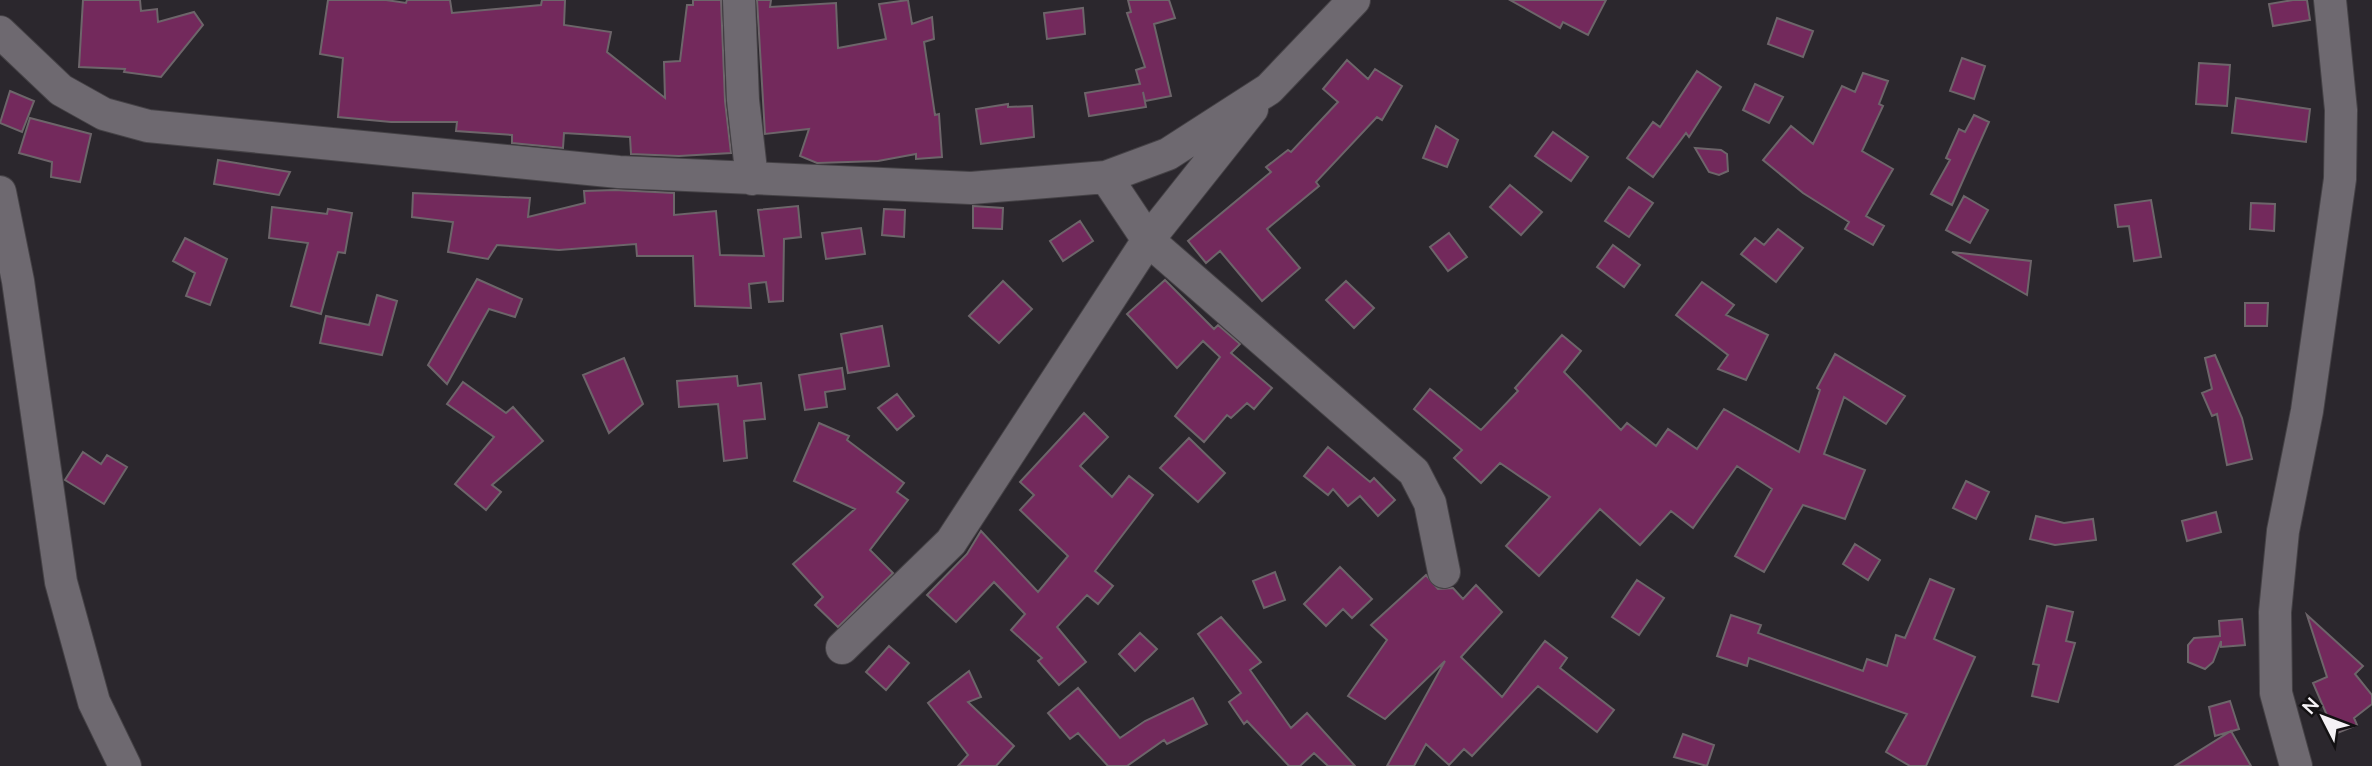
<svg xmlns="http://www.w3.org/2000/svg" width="2372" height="766" viewBox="0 0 2372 766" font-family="'Nunito Sans',sans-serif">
  <rect width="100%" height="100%" fill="#2b272d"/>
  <!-- building -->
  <path fill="#73295c" stroke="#6d656a" stroke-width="2" d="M 83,0 L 140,0 L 141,11 L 157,9 L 158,22 L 194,12 L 203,25 L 161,77 L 124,72 L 125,69 L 79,67 Z
    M 328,0 L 386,0 L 406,3 L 407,0 L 450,0 L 452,13 L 541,5 L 542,0 L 565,0 L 564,25 L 611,32 L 607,52 L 665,98 L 664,62 L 680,61 L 687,5 L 693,5 L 693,0 L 721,0 L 725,101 L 731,153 L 679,156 L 631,154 L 630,137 L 564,133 L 563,148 L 512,143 L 512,135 L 456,131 L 457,122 L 391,122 L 338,117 L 343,58 L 320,54 Z
    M 757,0 L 771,0 L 770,7 L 836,3 L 838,48 L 886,39 L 879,4 L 908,0 L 912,24 L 932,17 L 934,39 L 924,42 L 935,115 L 939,114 L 942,157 L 916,159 L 916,154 L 878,161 L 817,163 L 800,156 L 809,129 L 765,134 Z
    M 1128,0 L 1169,0 L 1175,18 L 1154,24 L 1171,96 L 1145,101 L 1143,92 L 1146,107 L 1089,116 L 1085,93 L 1140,84 L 1136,70 L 1145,67 L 1127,13 L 1131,12 Z
    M 1510,0 L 1606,0 L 1588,35 L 1563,22 L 1560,28 Z
    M 2293,0 L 2307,0 L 2310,20 L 2273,26 L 2269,4 Z
    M 1083,8 L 1085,34 L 1047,39 L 1044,13 Z
    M 1777,18 L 1813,31 L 1803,57 L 1768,44 Z
    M 1962,58 L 1985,66 L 1974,99 L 1950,91 Z
    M 1347,60 L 1368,79 L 1375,69 L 1402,86 L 1382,120 L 1377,117 L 1316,182 L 1319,186 L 1267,229 L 1300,268 L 1262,301 L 1220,251 L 1206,263 L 1188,241 L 1271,172 L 1266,167 L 1288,150 L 1291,152 L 1338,102 L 1323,89 Z
    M 2199,63 L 2230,65 L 2227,106 L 2196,104 Z
    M 1697,71 L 1721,87 L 1689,137 L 1686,133 L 1653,177 L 1627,158 L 1653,122 L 1660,127 Z
    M 1863,73 L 1888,81 L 1879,104 L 1883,106 L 1862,151 L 1893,169 L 1866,216 L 1884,226 L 1873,245 L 1845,229 L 1849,222 L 1803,193 L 1763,160 L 1791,126 L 1813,144 L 1842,86 L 1855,92 Z
    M 1755,84 L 1783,97 L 1769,123 L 1743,110 Z
    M 10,91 L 34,101 L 22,132 L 0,123 Z
    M 2236,98 L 2310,109 L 2306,142 L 2232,133 Z
    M 1008,104 L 1008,107 L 1032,106 L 1034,137 L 981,144 L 976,109 Z
    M 1974,115 L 1989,122 L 1952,205 L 1931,194 L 1950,160 L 1946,158 L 1959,129 L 1965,132 Z
    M 30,118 L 91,134 L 80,182 L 51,177 L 52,162 L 19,153 Z
    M 1436,126 L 1458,140 L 1447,167 L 1423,158 Z
    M 1553,132 L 1588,157 L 1571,181 L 1535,156 Z
    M 1695,148 L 1721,150 L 1727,154 L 1728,171 L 1719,175 L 1709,172 Z
    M 218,160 L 290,172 L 279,195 L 214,184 Z
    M 1510,185 L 1542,212 L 1521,235 L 1490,207 Z
    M 1629,187 L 1653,203 L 1629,237 L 1605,221 Z
    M 615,190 L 674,193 L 674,215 L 716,211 L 720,255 L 764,256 L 758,210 L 798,206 L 801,237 L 784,239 L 783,301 L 769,302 L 766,282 L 749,284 L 751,308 L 695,306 L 693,256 L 637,256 L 636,244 L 559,250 L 497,245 L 488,259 L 448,252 L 453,222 L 412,217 L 413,193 L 530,198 L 528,217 L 585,203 L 584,191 Z
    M 1964,196 L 1988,210 L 1970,243 L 1946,230 Z
    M 2151,200 L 2161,257 L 2134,261 L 2129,226 L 2118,227 L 2115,205 Z
    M 2251,203 L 2275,204 L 2274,231 L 2250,229 Z
    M 973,206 L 1003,208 L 1002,229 L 973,228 Z
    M 272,207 L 327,214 L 328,209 L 352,213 L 345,253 L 338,252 L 321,314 L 291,306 L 308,243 L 269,238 Z
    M 884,209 L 905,210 L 904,237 L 882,235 Z
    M 1080,221 L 1093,241 L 1063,261 L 1050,241 Z
    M 861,228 L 865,254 L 826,259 L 822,233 Z
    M 1778,229 L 1803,248 L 1776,282 L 1741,254 L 1755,238 L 1764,245 Z
    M 1449,233 L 1467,257 L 1448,271 L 1430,247 Z
    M 185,238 L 227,259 L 210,305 L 186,296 L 195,273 L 173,261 Z
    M 1613,245 L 1640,265 L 1624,287 L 1597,267 Z
    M 1952,252 L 2031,261 L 2027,295 Z
    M 477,279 L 522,299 L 515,317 L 489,309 L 447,384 L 428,365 Z
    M 1165,280 L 1214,329 L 1218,325 L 1240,344 L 1231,353 L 1272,388 L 1254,409 L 1247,403 L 1231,418 L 1227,415 L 1204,442 L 1175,416 L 1220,357 L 1203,341 L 1177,368 L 1127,314 Z
    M 1003,281 L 1032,309 L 999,343 L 969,316 Z
    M 1346,281 L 1374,308 L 1354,328 L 1326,300 Z
    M 1702,282 L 1734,305 L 1726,315 L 1768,335 L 1746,380 L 1718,369 L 1728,355 L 1676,315 Z
    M 377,295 L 397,301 L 382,355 L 320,343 L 326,316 L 369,325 Z
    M 2245,303 L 2268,303 L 2267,326 L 2245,326 Z
    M 882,326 L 889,366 L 848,373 L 841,334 Z
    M 1562,335 L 1581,351 L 1564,372 L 1621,430 L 1627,423 L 1656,446 L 1668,429 L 1697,449 L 1724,409 L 1799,452 L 1820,390 L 1817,388 L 1835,354 L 1905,396 L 1886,424 L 1844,397 L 1824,454 L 1865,470 L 1845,519 L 1803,505 L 1764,572 L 1735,556 L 1772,489 L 1737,466 L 1693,528 L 1671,511 L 1640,545 L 1600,509 L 1539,576 L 1506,546 L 1550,497 L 1500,463 L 1481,483 L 1454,458 L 1462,450 L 1414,409 L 1430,389 L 1481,430 L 1518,391 L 1515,388 Z
    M 2215,355 L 2242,418 L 2252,459 L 2227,465 L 2217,414 L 2212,416 L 2202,393 L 2212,389 L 2205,358 Z
    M 624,358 L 643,404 L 609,433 L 583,375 Z
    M 842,368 L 845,389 L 825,392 L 827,407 L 805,410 L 799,375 Z
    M 737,376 L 738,386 L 761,383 L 765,419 L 744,421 L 747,458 L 724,461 L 718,404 L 679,407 L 677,381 Z
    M 463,382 L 506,413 L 513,407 L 543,441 L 492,485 L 501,492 L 486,510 L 455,484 L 494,437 L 447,404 Z
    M 897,394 L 914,416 L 897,430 L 878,408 Z
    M 1084,413 L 1108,437 L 1080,466 L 1112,497 L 1129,476 L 1153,495 L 1095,571 L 1113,586 L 1098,604 L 1087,595 L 1057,627 L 1086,662 L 1059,685 L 1038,661 L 1042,658 L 1011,630 L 1025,614 L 994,582 L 956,622 L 927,595 L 967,554 L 981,531 L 1038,592 L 1068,556 L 1020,510 L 1034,495 L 1020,482 Z
    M 819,423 L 849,436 L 847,440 L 904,483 L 897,492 L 908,500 L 870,550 L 893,573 L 838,627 L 815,605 L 823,597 L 793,564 L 855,509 L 794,481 Z
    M 1189,438 L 1225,473 L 1198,502 L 1160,468 Z
    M 1328,447 L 1370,482 L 1374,478 L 1395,500 L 1378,516 L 1360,496 L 1348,506 L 1333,489 L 1328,495 L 1304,476 Z
    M 83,452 L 101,464 L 107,455 L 127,467 L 104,504 L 65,480 Z
    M 1966,481 L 1989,492 L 1976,519 L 1953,508 Z
    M 2216,512 L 2221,532 L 2187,541 L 2182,521 Z
    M 2036,516 L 2064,523 L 2093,519 L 2096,540 L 2055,545 L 2030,539 Z
    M 1855,544 L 1880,560 L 1868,580 L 1843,564 Z
    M 1340,567 L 1372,599 L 1352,618 L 1343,609 L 1326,626 L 1304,604 Z
    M 1275,572 L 1285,600 L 1264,608 L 1253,581 Z
    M 1426,575 L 1438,589 L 1453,588 L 1463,599 L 1476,585 L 1502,612 L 1461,657 L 1502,697 L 1545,641 L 1567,658 L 1560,668 L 1614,710 L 1597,732 L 1538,686 L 1472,756 L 1464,749 L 1449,765 L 1426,744 L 1414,766 L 1387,766 L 1445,661 L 1385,719 L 1348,696 L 1387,640 L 1371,625 Z
    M 1930,579 L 1954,589 L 1934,639 L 1975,657 L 1926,766 L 1910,766 L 1886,752 L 1907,714 L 1749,658 L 1747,666 L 1717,656 L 1731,615 L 1761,625 L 1758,633 L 1863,671 L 1867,659 L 1887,666 L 1896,635 L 1905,638 Z
    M 1637,580 L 1664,598 L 1639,635 L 1612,617 Z
    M 2047,606 L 2073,612 L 2066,641 L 2075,643 L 2058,702 L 2032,696 L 2039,665 L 2033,664 Z
    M 2307,615 L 2363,666 L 2355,674 L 2372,695 L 2372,704 L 2354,718 L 2357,725 L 2335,734 L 2313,683 L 2327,677 Z
    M 1221,617 L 1261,662 L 1250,670 L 1291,728 L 1307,713 L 1355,766 L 1328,766 L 1314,753 L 1300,766 L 1289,766 L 1247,721 L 1244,724 L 1229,702 L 1241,693 L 1198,634 Z
    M 2242,619 L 2245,645 L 2221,647 L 2221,641 L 2213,662 L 2205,669 L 2188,662 L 2188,645 L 2194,638 L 2220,636 L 2219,621 Z
    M 1140,633 L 1157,649 L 1135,671 L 1119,654 Z
    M 889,646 L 909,663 L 886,690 L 866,672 Z
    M 969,671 L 981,697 L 968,702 L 1014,746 L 996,766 L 958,766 L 968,755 L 928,703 Z
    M 1078,688 L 1120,738 L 1145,721 L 1193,698 L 1207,724 L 1167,744 L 1164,740 L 1127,766 L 1108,766 L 1078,733 L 1070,739 L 1048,713 Z
    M 2230,701 L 2239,729 L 2215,736 L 2209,707 Z
    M 2231,731 L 2251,766 L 2175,766 Z
    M 1683,734 L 1714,745 L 1707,766 L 1674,757 Z"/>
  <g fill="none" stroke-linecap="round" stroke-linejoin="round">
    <!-- minor casing -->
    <g stroke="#454246" stroke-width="34">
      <path id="minor" d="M 739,0 L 743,100 L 752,179
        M 0,32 L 61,90 L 104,114 L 148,126 L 619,172 L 971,188 L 1106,177 L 1168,154 L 1269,89 L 1354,0
        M 1252,109 L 1148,240 L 1414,472 L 1430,503 L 1444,572
        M 0,192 L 18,281 L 61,582 L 94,702 L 125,766
        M 842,648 L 951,542 L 1148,240 L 1106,177
        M 2296,766 L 2276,693 L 2275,612 L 2283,531 L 2307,411 L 2340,179 L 2341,110 L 2330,0"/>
    </g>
    <!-- minor -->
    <use href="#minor" stroke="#6e6970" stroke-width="32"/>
  </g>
  <!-- north arrow -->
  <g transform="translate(2323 717) rotate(312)" stroke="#131113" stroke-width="5" paint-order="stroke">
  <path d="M0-5L12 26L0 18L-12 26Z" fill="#f4f1f5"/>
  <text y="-10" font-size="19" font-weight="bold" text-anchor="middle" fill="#f4f1f5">N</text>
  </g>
</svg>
